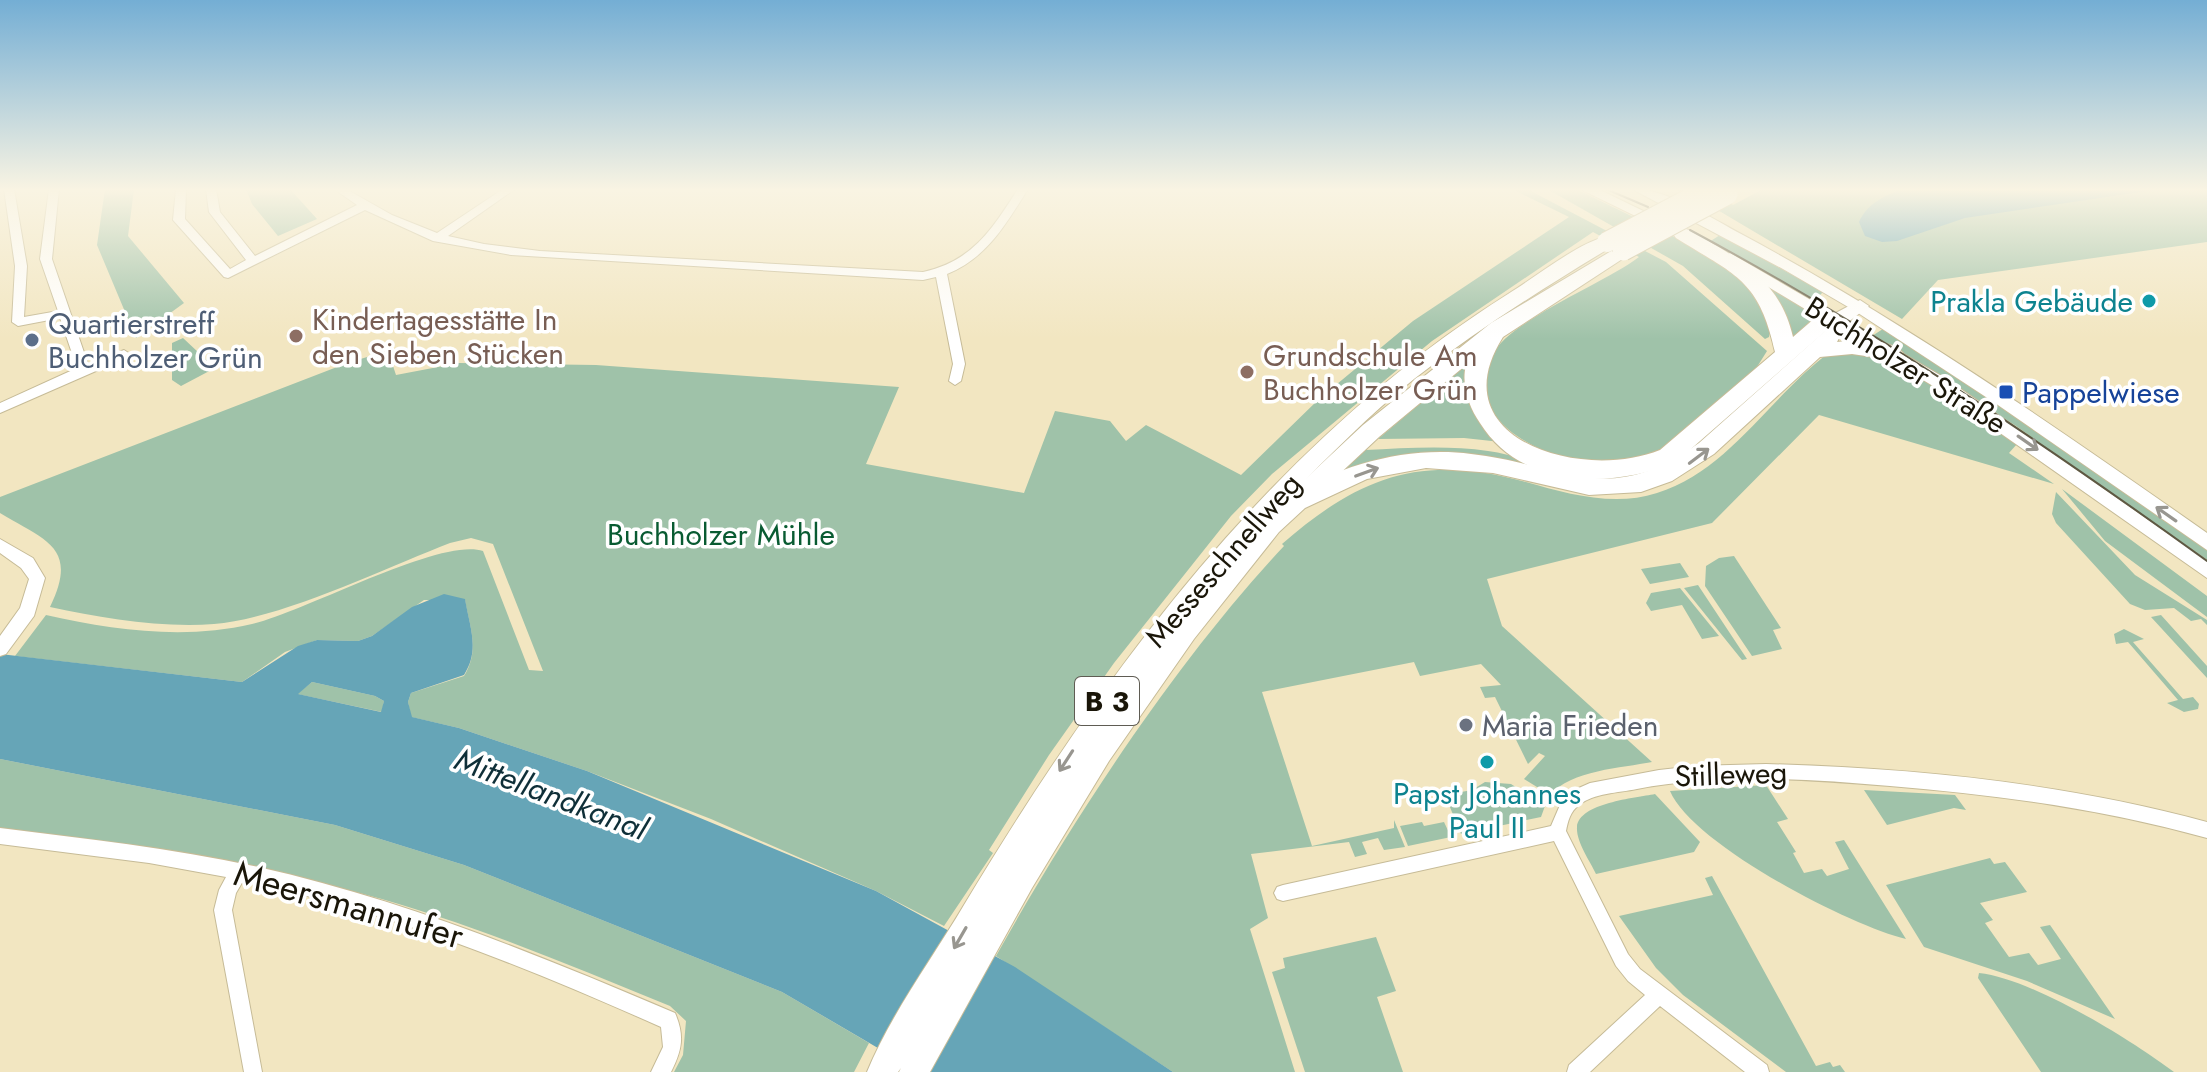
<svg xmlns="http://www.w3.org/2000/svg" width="2207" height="1072" viewBox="0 0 2207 1072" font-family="Jost,sans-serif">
  <rect width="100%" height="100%" fill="#f2e6c1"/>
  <!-- green -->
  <path fill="#9fc2a9" d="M 105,189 L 134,189 L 128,236 L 184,303 L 136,338 L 97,245 Z
    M 246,189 L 290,189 L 317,219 L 278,236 L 252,204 Z
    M 1512,189 L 1527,189 L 1666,262 L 1767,351 L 1757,367 L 1657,452 C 1638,460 1613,464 1592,464 C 1582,464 1572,460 1563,457 C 1517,444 1464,408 1492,355 C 1510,320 1605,283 1639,257 L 1593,232 L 1432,341 L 1272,474 L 1231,516 L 1114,663 L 1049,755 L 989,850 L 993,853 L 944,926 L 876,891 L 711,819 L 587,771 L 459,728 L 411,717 L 408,702 L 411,693 L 464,676 C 480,650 470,628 465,600 L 424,600 L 372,636 L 358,641 L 317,640 L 285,652 L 242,682 L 15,656 L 46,615 C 113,630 184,640 252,624 C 305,612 440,537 483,551 L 529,670 L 543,671 L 493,544 L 471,538 L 450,543 C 385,568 281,619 214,624 C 160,628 102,618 50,607 C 79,547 46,541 0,513 L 0,497 L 350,362 L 388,351 L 396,375 L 459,363 L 596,365 L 899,387 L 866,464 L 1024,493 L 1055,411 L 1110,421 L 1126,441 L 1146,425 L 1241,475 L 1319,399 L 1413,321 L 1569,217 Z
    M 1547,189 L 1576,189 L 1697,248 L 1752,286 L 1771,326 L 1769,337 L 1765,339 L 1683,266 Z
    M 1674,189 L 1702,189 L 1733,205 L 1763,189 L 2207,189 L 2207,242 L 1938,280 L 1902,319 L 1721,212 Z
    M 1720,235 L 1823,292 L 1820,295 L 1823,297 L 1816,302 L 1709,242 Z
    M 1767,285 L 1818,315 L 1792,339 Z
    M 1886,327 L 2207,548 L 2207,565 L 2016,426 L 1872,336 Z
    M 183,338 L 215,368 L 181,386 L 172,380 L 172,343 Z
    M 1830,352 L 1874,353 L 1901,364 L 2017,444 L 2009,453 L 2054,484 L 1819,415 L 1712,523 L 1487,579 L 1502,626 L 1652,762 C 1622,768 1571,770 1550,795 L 1524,779 L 1545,756 L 1539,753 L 1528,764 L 1495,697 L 1485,698 L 1480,687 L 1501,685 L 1481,664 L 1420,676 L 1414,662 L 1262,692 L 1312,846 L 1394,828 L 1394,820 L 1405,847 L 1384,850 L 1378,838 L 1362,842 L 1367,854 L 1355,857 L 1349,842 L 1251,854 L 1268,918 L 1250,929 L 1295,1072 L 1173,1072 L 996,956 C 1072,820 1177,660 1284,546 L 1282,544 C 1360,476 1422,453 1526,482 C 1568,494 1614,507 1657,493 C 1729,471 1771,395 1830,352 Z
    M 1787,361 L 1792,364 C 1750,400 1706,455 1653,474 C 1601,493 1554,469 1503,459 C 1467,452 1429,451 1393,459 C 1377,462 1360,464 1347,474 L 1343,471 L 1365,450 C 1406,448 1448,445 1488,451 C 1545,459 1596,494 1655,470 C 1701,451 1749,395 1787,361 Z
    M 1467,364 C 1461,400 1478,417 1501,442 L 1464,438 L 1378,439 Z
    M 2062,489 L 2207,596 L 2207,617 L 2105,541 Z
    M 2056,492 L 2135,575 L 2207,620 L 2207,625 L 2201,619 L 2191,621 L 2174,608 L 2145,610 L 2130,604 L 2056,523 L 2052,514 Z
    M 1734,556 L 1781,628 L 1773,630 L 1782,649 L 1752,656 L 1705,586 L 1706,566 L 1719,558 Z
    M 1680,563 L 1689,577 L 1650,584 L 1641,569 Z
    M 1698,585 L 1747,659 L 1742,660 L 1684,588 Z
    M 1680,588 L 1719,636 L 1702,639 L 1682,605 L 1651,611 L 1646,603 L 1651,593 Z
    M 2161,615 L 2207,666 L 2207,678 L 2151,617 Z
    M 2124,629 L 2144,639 L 2133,642 L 2183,699 L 2193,697 L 2199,704 L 2198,709 L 2184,712 L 2167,703 L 2178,700 L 2128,642 L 2116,644 L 2114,634 Z
    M 312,682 L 375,696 L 384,701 L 382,712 L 297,694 Z
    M 0,759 L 335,825 L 464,865 L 782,992 L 869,1043 L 854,1072 L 674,1072 L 683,1055 L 686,1021 L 670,1006 C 569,965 469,922 363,894 C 243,862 123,845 0,829 Z
    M 1485,782 L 1511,784 L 1545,806 L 1541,817 L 1461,834 L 1445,795 L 1472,790 Z
    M 1766,785 L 1788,819 L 1777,822 L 1796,852 L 1793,853 L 1804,873 L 1822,869 L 1827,876 L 1849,869 L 1835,842 L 1844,840 L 1906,939 C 1850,926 1692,844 1670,791 Z
    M 1864,790 L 1955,795 L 1966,810 L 1954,808 L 1887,825 Z
    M 1655,794 L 1700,842 L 1694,852 L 1596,874 C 1590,861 1576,842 1577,827 C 1579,803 1635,798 1655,794 Z
    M 1422,822 L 1424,826 L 1444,822 L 1451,837 L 1408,846 L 1400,826 Z
    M 1990,858 L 1994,864 L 2005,862 L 2027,892 L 1980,903 L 1993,920 L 1985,923 L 2009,957 L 2029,953 L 2038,965 L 2061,959 L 2040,927 L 2050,925 L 2115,1019 L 2027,981 L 1924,947 L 1886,885 Z
    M 1712,876 L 1816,1066 L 1830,1062 L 1833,1067 L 1840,1065 L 1845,1072 L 1786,1072 L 1683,995 L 1656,968 L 1619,916 L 1713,895 L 1705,878 Z
    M 1376,937 L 1396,991 L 1377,997 L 1403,1072 L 1305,1072 L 1272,972 L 1285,968 L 1283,958 Z
    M 1979,973 C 2033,979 2130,1039 2174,1072 L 2041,1072 L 1978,978 Z"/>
  <!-- water -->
  <path fill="#66a5b7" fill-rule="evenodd" d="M 1902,189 L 2161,189 L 1965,218 L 1897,241 L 1882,242 L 1865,236 L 1859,222 C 1868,203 1883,197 1902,189 Z
    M 444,594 L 465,599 C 470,628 480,650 464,675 L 411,693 L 408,702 L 412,717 L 459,728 L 587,771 L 876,891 L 1015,967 L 1173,1072 L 919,1072 L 782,992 L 464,865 L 335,825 L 0,759 L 0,654 L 242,682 L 298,646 L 317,640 L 358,641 L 372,636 L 412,607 ZM 312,682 L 375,696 L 384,701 L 381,712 L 298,694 Z"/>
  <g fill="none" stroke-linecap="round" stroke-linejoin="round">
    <!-- minor casing -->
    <g stroke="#c6bb97" stroke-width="2">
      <path id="minor" d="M 4,189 L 14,189 L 27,266 L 24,317 L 58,311 L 40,259 L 49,189 L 59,189 L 52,259 L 88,364 L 124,350 L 130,354 L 128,357 L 0,413 L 0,403 L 77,368 L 60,318 L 18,326 L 12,322 L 15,266 Z
        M 176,189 L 186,189 L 185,219 L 230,269 L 246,260 L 209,212 L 206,189 L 216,189 L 220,212 L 255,256 L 357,205 L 334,189 L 346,189 L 392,215 L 437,233 L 503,189 L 515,189 L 448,236 L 484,244 L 540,251 L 923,272 C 973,261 992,229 1018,189 L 1028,189 C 1006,224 987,258 947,274 L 965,364 L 961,381 L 955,385 L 949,381 L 953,364 L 936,277 L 923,280 L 511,255 L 433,241 L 365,210 L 228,278 L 224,277 L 173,220 Z
        M 1766,764 C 1914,768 2064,783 2207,822 L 2207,838 C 2103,809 1998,795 1890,786 C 1806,779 1721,773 1637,789 C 1618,793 1594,793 1579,805 C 1570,812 1568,821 1566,831 L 1628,954 L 1640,969 L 1767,1065 L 1769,1072 L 1745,1072 L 1660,1006 L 1590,1072 L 1567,1072 L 1569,1065 L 1645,995 L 1628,981 L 1616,966 L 1554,841 L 1283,901 L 1277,899 L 1274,893 L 1277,887 L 1283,885 L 1551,826 L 1563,798 L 1572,791 L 1590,783 L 1659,770 L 1695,766 Z
        M 0,828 C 86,839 172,848 258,867 C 402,899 539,955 675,1013 C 685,1036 682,1050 671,1072 L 651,1072 L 663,1047 L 661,1027 C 526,967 388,911 243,881 L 236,893 L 232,910 L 262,1072 L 244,1072 L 214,910 L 219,890 L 226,877 L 149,863 L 0,844 Z"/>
    </g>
    <!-- tertiary casing -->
    <g stroke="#c6bb97" stroke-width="2">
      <path id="tertiary" d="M 0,539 L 33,558 L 45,578 L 34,616 L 6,654 L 0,656 L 0,636 L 20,608 L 29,579 L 21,568 L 0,553 Z"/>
    </g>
    <!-- secondary casing -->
    <g stroke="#c6bb97" stroke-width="2">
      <path id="secondary" d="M 1580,189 L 1598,189 L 1668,223 L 1661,228 L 1656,226 Z
        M 1632,189 C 1664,187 1713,219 1743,235 C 1905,322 2056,427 2207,533 L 2207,550 L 1995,403 L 1855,311 L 1783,269 Z
        M 1730,253 L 1945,378 L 2207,561 L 2207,578 L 1933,386 L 1725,261 L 1723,258 Z"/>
    </g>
    <!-- trunk casing -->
    <g stroke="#c6bb97" stroke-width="2">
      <path id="trunk" d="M 1607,236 L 1616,242 L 1613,246 C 1545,287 1477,330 1414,379 C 1369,415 1329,456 1288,497 C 1342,464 1408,446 1471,454 C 1568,465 1606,509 1699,443 L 1826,330 L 1832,315 L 1860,300 L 1869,306 L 1847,323 L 1837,342 C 1854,340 1891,339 1903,353 L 1893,360 L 1852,354 L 1820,357 L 1714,454 L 1672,481 L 1641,492 L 1589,495 L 1493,473 L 1426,468 L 1367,479 L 1305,508 L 1279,532 L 1194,639 L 1109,761 L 1032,888 L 930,1072 L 899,1072 L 901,1068 L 898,1072 L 867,1072 C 891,1014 932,959 964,905 C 1106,669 1272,443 1508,294 C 1536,277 1576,244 1607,236 Z"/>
    </g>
    <!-- motorway casing -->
    <g stroke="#c6bb97" stroke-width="2">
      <path id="motorway" d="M 1683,228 C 1695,231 1706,240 1717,246 C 1755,269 1783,292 1793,337 L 1815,318 L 1839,313 L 1849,320 L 1846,325 L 1828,329 L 1676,462 C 1612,489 1521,489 1480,423 C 1469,407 1461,385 1466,365 L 1379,437 L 1303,508 L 1287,508 L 1283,502 L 1287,496 L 1363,425 L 1491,323 L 1623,244 L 1630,246 L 1633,250 L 1630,254 L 1503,337 C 1438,439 1581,482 1660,450 L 1775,352 C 1759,279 1735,275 1676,238 L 1673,234 L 1676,230 Z"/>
    </g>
    <!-- minor -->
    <use href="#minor" fill="#fff" fill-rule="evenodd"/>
    <!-- tertiary -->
    <use href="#tertiary" fill="#fff" fill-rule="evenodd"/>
    <!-- secondary -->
    <use href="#secondary" fill="#fff" fill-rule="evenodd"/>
    <!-- trunk -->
    <use href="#trunk" fill="#fff" fill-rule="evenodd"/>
    <!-- motorway -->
    <use href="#motorway" fill="#fff" fill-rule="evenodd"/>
    <!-- tram -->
    <path stroke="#5e5843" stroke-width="2" d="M 1606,189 L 1648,207
      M 1690,230 C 1871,327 2041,441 2207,561"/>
    <!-- trunk-bridge casing -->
    <g stroke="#c6bb97" stroke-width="22" stroke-linecap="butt">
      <path id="trunk-bridge" d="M 1607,242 L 1708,189"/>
    </g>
    <!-- motorway-bridge casing -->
    <g stroke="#c6bb97" stroke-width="23" stroke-linecap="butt">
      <path id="motorway-bridge" d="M 1623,250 L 1727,194"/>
    </g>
    <!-- trunk-bridge -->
    <use href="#trunk-bridge" stroke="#fff" stroke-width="20"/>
    <!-- motorway-bridge -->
    <use href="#motorway-bridge" stroke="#fff" stroke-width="21"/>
  </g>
  <!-- one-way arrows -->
  <defs><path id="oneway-shaft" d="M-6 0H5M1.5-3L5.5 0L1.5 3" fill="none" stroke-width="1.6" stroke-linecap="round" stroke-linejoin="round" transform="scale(2)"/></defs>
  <g stroke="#989690">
    <use href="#oneway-shaft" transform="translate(2028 443) rotate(35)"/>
    <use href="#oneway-shaft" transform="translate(1699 456) rotate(-37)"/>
    <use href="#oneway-shaft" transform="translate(1367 472) rotate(-20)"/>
    <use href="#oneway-shaft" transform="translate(2166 514) rotate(-145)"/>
    <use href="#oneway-shaft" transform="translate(1066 761) rotate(123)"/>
    <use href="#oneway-shaft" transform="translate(960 938) rotate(120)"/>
  </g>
  <!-- sky -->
  <linearGradient id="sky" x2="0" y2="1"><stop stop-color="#74aed4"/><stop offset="0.56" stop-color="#f9f4e3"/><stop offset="1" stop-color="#f9f4e3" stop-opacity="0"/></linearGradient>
  <rect width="2207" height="339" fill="url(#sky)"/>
  <!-- markers -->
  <g fill="#0f9aa8" stroke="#fff" stroke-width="3">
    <circle cx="2149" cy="301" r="8"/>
    <circle cx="1487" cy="762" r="8"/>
  </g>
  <g fill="#8d6e63" stroke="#fff" stroke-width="3">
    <circle cx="296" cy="336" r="8"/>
    <circle cx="1247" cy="372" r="8"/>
  </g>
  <circle fill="#5c6f8a" stroke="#fff" stroke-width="3" cx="32" cy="340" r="8"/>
  <rect fill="#1a4fb4" stroke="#fff" stroke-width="3" x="1998" y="384" width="16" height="16" rx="4"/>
  <circle fill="#6b7280" stroke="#fff" stroke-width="3" cx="1466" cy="725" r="8"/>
  <g text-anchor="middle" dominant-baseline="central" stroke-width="7" stroke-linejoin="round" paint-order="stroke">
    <!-- shield labels -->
    <rect fill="#fff" stroke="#5f5c53" stroke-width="2" x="1075" y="677" width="64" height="48" rx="6"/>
    <g font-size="28" font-weight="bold" fill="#1a1609">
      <text x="1107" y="701">B 3</text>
    </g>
    <!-- culture labels -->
    <g font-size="30" fill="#0d838f" stroke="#fff" text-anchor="end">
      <text x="2133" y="301">Prakla Gebäude</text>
      <text x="1487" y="793" text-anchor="middle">Papst Johannes<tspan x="1487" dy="34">Paul II</tspan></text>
    </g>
    <!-- education labels -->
    <g font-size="30" fill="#785e54" stroke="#fff" text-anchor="start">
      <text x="312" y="319">Kindertagesstätte In<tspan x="312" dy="34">den Sieben Stücken</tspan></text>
      <text x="1263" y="355">Grundschule Am<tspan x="1263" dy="34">Buchholzer Grün</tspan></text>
    </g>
    <!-- service labels -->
    <g font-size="30" fill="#4e5e75" stroke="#fff" text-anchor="start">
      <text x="48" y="323">Quartierstreff<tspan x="48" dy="34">Buchholzer Grün</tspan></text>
    </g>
    <!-- street labels -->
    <g font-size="30" fill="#1a1609" stroke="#fff">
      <text transform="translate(1906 365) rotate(32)">Buchholzer Straße</text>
      <text transform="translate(1223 560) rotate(-49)">Messeschnellweg</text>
      <text transform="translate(1731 774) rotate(-2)">Stilleweg</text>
    </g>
    <!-- transit labels -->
    <g font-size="30" fill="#164399" stroke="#fff" text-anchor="start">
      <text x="2022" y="392">Pappelwiese</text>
    </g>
    <!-- park labels -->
    <g font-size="30" fill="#095b32" stroke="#fff">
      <text x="721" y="534">Buchholzer Mühle</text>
    </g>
    <!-- worship labels -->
    <g font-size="30" fill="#5b616d" stroke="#fff" text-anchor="start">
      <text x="1482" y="725">Maria Frieden</text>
    </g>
    <!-- water labels -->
    <g font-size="32" font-style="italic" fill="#0f2f38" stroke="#fff">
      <text transform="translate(551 794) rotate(21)">Mittellandkanal</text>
    </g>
    <!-- near-street labels -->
    <g font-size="36" fill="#1a1609" stroke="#fff">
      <text transform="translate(349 904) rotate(16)">Meersmannufer</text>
    </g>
  </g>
</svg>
